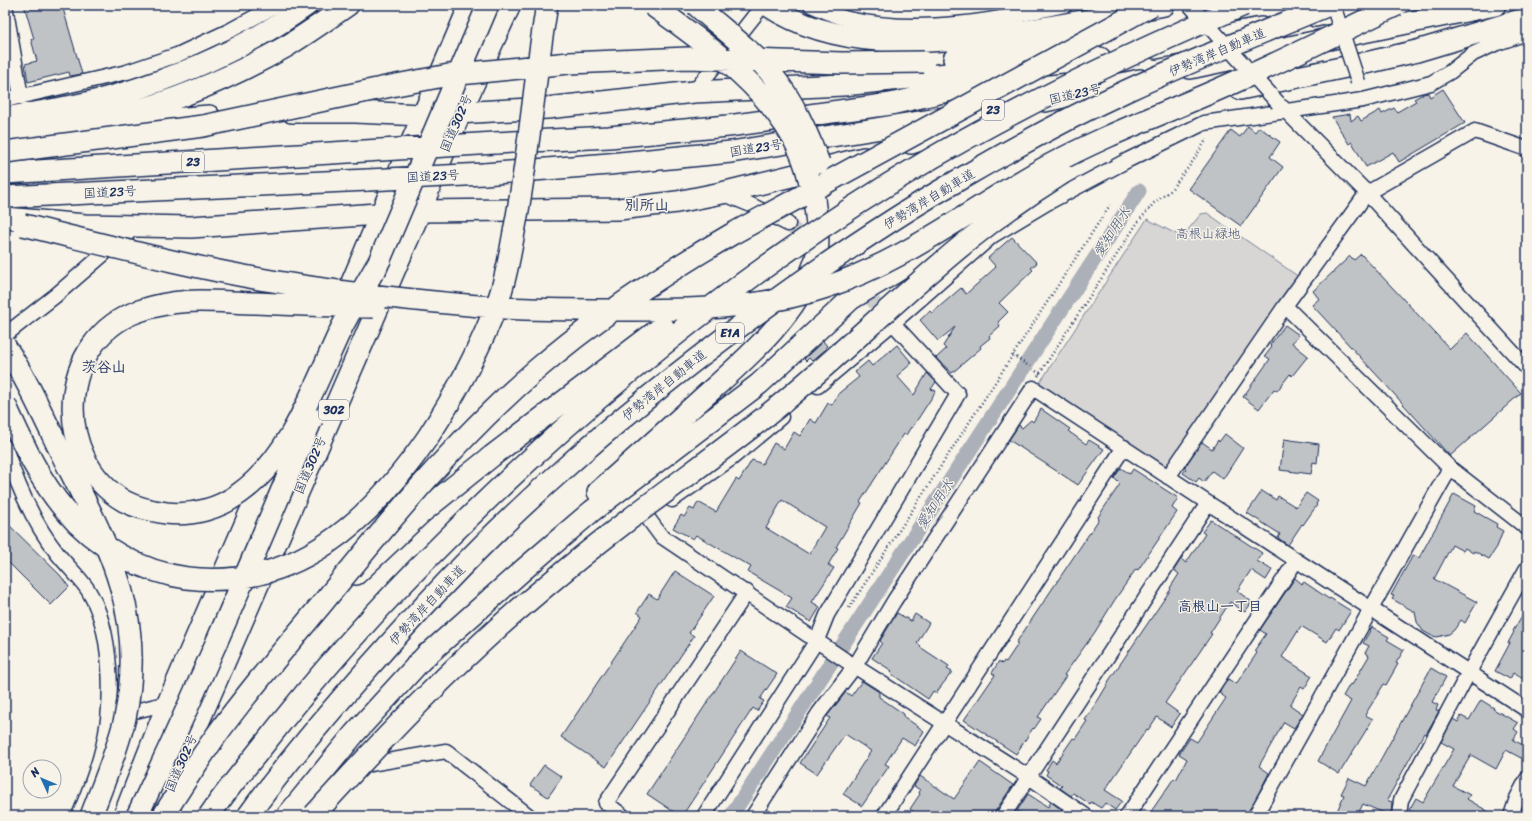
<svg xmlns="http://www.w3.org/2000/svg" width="1532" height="821" viewBox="0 0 1532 821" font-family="Sriracha,'Klee One',sans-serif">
  <rect width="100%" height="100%" fill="#f7f3e8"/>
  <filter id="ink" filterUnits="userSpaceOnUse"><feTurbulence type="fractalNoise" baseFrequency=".025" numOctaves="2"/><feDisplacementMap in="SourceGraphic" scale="8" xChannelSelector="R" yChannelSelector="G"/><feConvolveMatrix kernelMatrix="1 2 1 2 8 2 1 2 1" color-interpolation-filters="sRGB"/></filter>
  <g filter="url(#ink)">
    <!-- green -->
    <path fill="#d7d6d4" stroke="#798299" d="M 1207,213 L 1299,277 L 1170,465 L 1166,466 L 1039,384 L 1147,219 L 1186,239 L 1187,231 L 1201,214 Z
      M 1527,795 L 1527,816 L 1518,816 Z"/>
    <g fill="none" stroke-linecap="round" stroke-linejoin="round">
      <!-- canal -->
      <path stroke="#acb0b9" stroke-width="15" d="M 731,816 L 1139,191"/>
    </g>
    <!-- building -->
    <path fill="#c0c3c5" stroke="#1b2f5e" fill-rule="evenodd" d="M 24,5 L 62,5 L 82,74 L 70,76 L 69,72 L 28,82 L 25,64 L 37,61 L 31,39 L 34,39 Z
      M 1443,89 L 1465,123 L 1399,162 L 1393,152 L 1366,167 L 1352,142 L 1349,144 L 1332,117 L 1350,114 L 1351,121 L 1358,116 L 1361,121 L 1380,110 L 1382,114 L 1394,108 L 1397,112 L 1416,101 L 1414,99 L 1423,94 L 1428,93 L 1430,97 Z
      M 1248,126 L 1255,132 L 1259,127 L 1280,142 L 1270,157 L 1283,167 L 1241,226 L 1189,189 L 1231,130 L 1240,137 Z
      M 1012,237 L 1037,263 L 1031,268 L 1033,270 L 999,303 L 1008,312 L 998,322 L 1000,326 L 989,336 L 990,338 L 980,346 L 981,348 L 952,373 L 936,358 L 946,349 L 943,346 L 955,327 L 938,341 L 920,320 L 930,311 L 932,313 L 961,288 L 966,294 L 996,267 L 988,258 Z
      M 1361,254 L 1450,349 L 1467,333 L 1521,393 L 1450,456 L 1385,384 L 1312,305 L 1319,299 L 1313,291 L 1350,256 L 1354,260 Z
      M 1285,325 L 1299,335 L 1292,343 L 1308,356 L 1292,376 L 1290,374 L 1277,391 L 1274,389 L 1259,409 L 1243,397 L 1270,359 L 1265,356 L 1272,347 L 1270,345 Z
      M 823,341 L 827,346 L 825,348 L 826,349 L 812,361 L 809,358 L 806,361 L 804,359 Z
      M 897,345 L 912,363 L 897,376 L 914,395 L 927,373 L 936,382 L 931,389 L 936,391 L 912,428 L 911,427 L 906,435 L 904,434 L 860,502 L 862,503 L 836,547 L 838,548 L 828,565 L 834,568 L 812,602 L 820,607 L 811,622 L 786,607 L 792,598 L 748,572 L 751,567 L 696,535 L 693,539 L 673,528 L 681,515 L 684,517 L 690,508 L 694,510 L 698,502 L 716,512 L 736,479 L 739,481 L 752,460 L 762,464 L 774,443 L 784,449 L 794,432 L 800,436 L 810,419 L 816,423 L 828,403 L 832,405 L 839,393 L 859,377 L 855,372 L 868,361 L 872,366 ZM 782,500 L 825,527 L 809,554 L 766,528 Z
      M 1041,409 L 1070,429 L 1068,431 L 1086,444 L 1089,440 L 1104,449 L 1078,485 L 1009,440 L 1019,425 L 1022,428 L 1031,420 L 1033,422 Z
      M 1225,434 L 1243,448 L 1223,479 L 1212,471 L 1204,482 L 1199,478 L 1196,482 L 1183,473 L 1186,469 L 1184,468 L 1202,442 L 1212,449 L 1218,440 L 1219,442 Z
      M 1284,439 L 1319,444 L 1317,463 L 1313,462 L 1311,474 L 1280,470 Z
      M 1121,468 L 1130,474 L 1133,469 L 1178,498 L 1172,508 L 1177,512 L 1138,570 L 1136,569 L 1114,601 L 1095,632 L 1064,675 L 1066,676 L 1038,717 L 1041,719 L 1034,729 L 1033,728 L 1016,754 L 964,720 L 995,675 L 992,673 L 999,661 L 1002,664 L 1004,661 L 1006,662 L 1018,644 L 1016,643 L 1099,519 L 1098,517 L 1120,484 L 1114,478 Z
      M 1262,491 L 1276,500 L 1278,496 L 1296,507 L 1306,493 L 1318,501 L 1316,504 L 1317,505 L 1303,525 L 1302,524 L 1288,545 L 1278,538 L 1280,534 L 1247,513 Z
      M 1454,494 L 1476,506 L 1474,511 L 1497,524 L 1496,527 L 1503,531 L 1497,547 L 1489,559 L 1474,551 L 1473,553 L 1465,548 L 1463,551 L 1452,545 L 1434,579 L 1477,602 L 1465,623 L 1461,620 L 1454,630 L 1449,634 L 1437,637 L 1430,635 L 1423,631 L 1417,622 L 1415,612 L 1392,599 L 1394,596 L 1391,595 L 1413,555 L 1419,558 Z
      M 1211,520 L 1262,553 L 1257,561 L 1272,570 L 1266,580 L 1251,570 L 1237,591 L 1252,602 L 1245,612 L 1230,602 L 1210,633 L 1212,634 L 1203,647 L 1165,703 L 1180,714 L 1171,727 L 1157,717 L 1148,730 L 1147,729 L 1105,790 L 1122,801 L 1115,810 L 1105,803 L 1101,808 L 1091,802 L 1090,804 L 1073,793 L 1071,796 L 1060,788 L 1062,786 L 1046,775 L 1048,771 L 1046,770 L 1052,760 L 1056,763 L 1073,738 L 1075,739 L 1087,721 L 1085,720 L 1100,697 L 1109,682 L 1108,682 L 1171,589 L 1170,588 L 1179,574 L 1174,570 L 1181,559 L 1186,563 L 1205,534 L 1202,532 Z
      M 5,521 L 60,575 L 69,587 L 51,605 L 5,559 Z
      M 675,571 L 714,596 L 689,633 L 694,636 L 606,767 L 561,737 L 642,616 L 637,612 L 649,594 L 657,599 Z
      M 1295,578 L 1302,584 L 1304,582 L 1329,599 L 1330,598 L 1351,611 L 1339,630 L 1336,628 L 1327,642 L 1301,626 L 1282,657 L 1312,676 L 1304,689 L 1301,687 L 1290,705 L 1303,714 L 1294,728 L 1284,722 L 1259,766 L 1269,773 L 1247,816 L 1148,816 L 1174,778 L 1176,780 L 1187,759 L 1179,754 L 1190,738 L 1197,742 L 1226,698 L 1219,693 L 1228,679 L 1236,684 L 1257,653 L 1254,651 L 1266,634 L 1260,630 Z
      M 1527,607 L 1527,681 L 1513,673 L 1510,679 L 1495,671 L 1510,643 L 1508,643 L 1514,632 L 1513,631 Z
      M 897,613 L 911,621 L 915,614 L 929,623 L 917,643 L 921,646 L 920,647 L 949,666 L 947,669 L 952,672 L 936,693 L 933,691 L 928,699 L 890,673 L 892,671 L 872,658 L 882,643 L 880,641 Z
      M 1372,627 L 1389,637 L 1387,640 L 1404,650 L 1396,663 L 1398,664 L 1386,685 L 1384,684 L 1365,715 L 1373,719 L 1339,774 L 1318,761 L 1351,701 L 1343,696 L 1350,684 L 1352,685 L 1369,656 L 1365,653 L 1369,646 L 1363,643 Z
      M 741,651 L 777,674 L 760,699 L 764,701 L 757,711 L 753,708 L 682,816 L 680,816 L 647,794 Z
      M 1431,668 L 1446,677 L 1432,702 L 1438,705 L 1436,710 L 1439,711 L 1426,734 L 1424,733 L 1387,800 L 1392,802 L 1391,816 L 1363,804 L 1357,816 L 1335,816 L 1344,795 L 1341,794 L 1349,778 L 1366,786 Z
      M 862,681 L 879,692 L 879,697 L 904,714 L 903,716 L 924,731 L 915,746 L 902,738 L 885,764 L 889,766 L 862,806 L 843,794 L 871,751 L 845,734 L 817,774 L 800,763 L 830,718 L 827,716 L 846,692 L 851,696 Z
      M 1481,700 L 1494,708 L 1493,709 L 1518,723 L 1514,729 L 1518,732 L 1513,740 L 1527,747 L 1521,758 L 1506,750 L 1496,769 L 1471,755 L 1453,786 L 1470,795 L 1467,799 L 1496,816 L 1419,816 L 1409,810 L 1416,798 L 1423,802 L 1454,749 L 1441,742 L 1453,719 L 1458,722 L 1461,716 L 1469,720 Z
      M 980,762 L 1013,785 L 992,816 L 920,816 L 910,809 L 920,794 L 919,793 L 920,790 L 914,786 L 920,776 L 954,799 Z
      M 544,765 L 562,777 L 548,797 L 530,785 Z
      M 1028,794 L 1048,807 L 1051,802 L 1062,810 L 1059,814 L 1062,816 L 1025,816 L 1017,811 Z"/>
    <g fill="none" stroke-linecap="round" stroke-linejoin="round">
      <!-- minor-tunnel -->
      <path stroke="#cbcccc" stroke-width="14" stroke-dasharray="14 7" stroke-linecap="butt" d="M 788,224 L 864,291 L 889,319"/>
      <!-- minor casing -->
      <g stroke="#1b2f5e" stroke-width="17">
        <path id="minor" d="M 5,5 L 21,97
          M 811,5 C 823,10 835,16 848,19 C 920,35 994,21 1065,5
          M 694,92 L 763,5
          M 5,100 L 127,72 L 177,55 L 231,30 L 277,5
          M 1282,107 L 1367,193 L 1527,368
          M 722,193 L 751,205 L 788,224
          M 1285,306 L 1450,468 L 1527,528
          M 5,335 L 55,296 L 135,227
          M 818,386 L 893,323 L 992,236 L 1047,203 L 1128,160 L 1204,123 L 1363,100 L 1431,83 L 1450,72 L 1473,54 L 1497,43 L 1527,33
          M 5,447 C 17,485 32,521 57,553 C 67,566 79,576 88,590 C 113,630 114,703 103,747 C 98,768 87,797 79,816
          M 1168,477 L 1285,306 L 1367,193 L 1475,131 L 1527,149
          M 672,500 L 732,458 L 781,417
          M 647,517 L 661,536 L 848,662 L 1029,777 L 1086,816
          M 119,715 L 168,703
          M 370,764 L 446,751 L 529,816
          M 623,816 L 606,803 L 747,592
          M 704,816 L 817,640 L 827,615 L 958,394 L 889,319
          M 753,816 L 819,713 L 855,666 L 894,601 L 1033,388 L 1208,503 L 1527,710
          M 884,816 L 1124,447
          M 1003,816 L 1208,503
          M 1127,816 L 1296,561
          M 1255,816 L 1450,468
          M 1399,816 L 1401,800 L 1469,672 L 1527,568
          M 1511,816 L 1517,798 L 1527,779"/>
      </g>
      <!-- highway casing -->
      <g stroke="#1b2f5e" stroke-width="24">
        <path id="highway" d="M 767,5 C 836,51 927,44 1005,34 C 1059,26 1111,16 1164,5
          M 1315,16 L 1365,5
          M 1156,48 L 1261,28
          M 954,59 C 992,56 1028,47 1065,36
          M 1190,68 L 1270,51 L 1495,5
          M 1240,89 L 1370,62 L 1417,51 L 1527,18
          M 1045,101 L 1140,80
          M 292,112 L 355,112 L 422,115 L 547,108 L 694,92 L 843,85 L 1100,58
          M 5,118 C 45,111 86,105 124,93 C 188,73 253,44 307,5
          M 100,131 L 151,121 L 209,116
          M 5,136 C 45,129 85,124 125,114 C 182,99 236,75 287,46 C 308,33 328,19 348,5
          M 495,143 L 609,137 L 728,126 L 891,104 L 990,81
          M 911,143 L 1001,114
          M 5,173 L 381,150
          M 484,174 L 609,164 L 731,152 L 944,118
          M 5,197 L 368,180
          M 5,218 L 85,225 L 191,227 L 420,211 L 619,209 L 677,202 L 722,193 L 864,158
          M 341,308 C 385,207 426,106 470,5
          M 598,492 C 631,462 664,433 697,403 C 740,364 796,319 815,262 C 821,245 816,217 814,199
          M 356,574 L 421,513 L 492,456
          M 417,664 L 523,570 L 592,511 L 759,384 L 851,299 L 930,251 L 963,227
          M 162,806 L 420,211 L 460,113 L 510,5
          M 124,816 L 168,703 L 271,464
          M 287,816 L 354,734 L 427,654"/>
      </g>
      <!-- path -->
      <path stroke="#1b2f5e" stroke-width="2.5" stroke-dasharray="1 3" stroke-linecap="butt" d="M 1013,355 L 1040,374
        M 1038,376 L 1138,222 L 1154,203 L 1170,191 L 1191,164 L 1208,137
        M 849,608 L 1110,205"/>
      <!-- minor -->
      <use href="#minor" stroke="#f7f3e8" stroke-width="14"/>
      <!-- highway -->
      <use href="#highway" stroke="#f7f3e8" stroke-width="21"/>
      <!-- minor-bridge casing -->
      <g stroke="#1b2f5e" stroke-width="17" stroke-linecap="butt">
        <path id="minor-bridge" d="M 1190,5 L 1278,103
          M 1333,5 L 1358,82"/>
      </g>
      <!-- highway-bridge casing -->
      <g stroke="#1b2f5e" stroke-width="24" stroke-linecap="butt">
        <path id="highway-bridge" d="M 652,5 C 706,44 772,89 800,152 C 807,167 810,183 814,199
          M 696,5 C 722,29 751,49 773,76 C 794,102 807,132 819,163
          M 381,150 L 495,143
          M 5,152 L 203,126 L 391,86 L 449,75 L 510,69 L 569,63 L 688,58 L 842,63 L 924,62
          M 368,180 L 484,174
          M 23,225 C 106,245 188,267 272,281 C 349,294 427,302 504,308 C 540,310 577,310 613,310 C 682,310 757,310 823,288 C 905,262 972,208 1046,167 C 1110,132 1179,108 1246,77 C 1297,54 1346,29 1397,5
          M 375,271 L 488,5
          M 374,307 C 335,306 296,305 256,303 C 213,302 182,296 139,311 C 57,339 51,458 124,501 C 137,508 152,511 166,513 C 192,516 219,509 240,493 C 292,456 315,383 342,327 C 354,304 368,281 381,258
          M 5,346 C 30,384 48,427 68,467 C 112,553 146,619 125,718 C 117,752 103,784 91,816
          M 5,404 C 22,441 38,479 65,510 C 95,546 141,572 187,578 C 296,591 371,520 428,437 C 456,394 480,349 498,301 C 506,279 510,255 514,232 C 529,157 534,80 547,5
          M 492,456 L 663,326
          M 314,815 C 383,739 454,664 532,598 C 558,576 583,555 609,535 C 664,492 721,452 775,409 C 842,354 903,293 970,239 C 1000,215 1031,193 1063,173
          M 137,816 C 200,685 255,553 312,419
          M 163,816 C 180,789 197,763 215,737 C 248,691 285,648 321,605 C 388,523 455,440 536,370 C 596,318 663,274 732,234 L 1152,5
          M 209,816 C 225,792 244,770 262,747 C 318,675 379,606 444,542 C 591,395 752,264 932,158 C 1032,100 1137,50 1244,5
          M 248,816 C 285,764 327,715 369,667 C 428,600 490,534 557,475 C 620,418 687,365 755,315 C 822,266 890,219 962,178 C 1015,147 1070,117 1126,91 C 1193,60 1261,33 1329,5"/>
      </g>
      <!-- minor-bridge -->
      <use href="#minor-bridge" stroke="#f7f3e8" stroke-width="14"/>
      <!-- highway-bridge -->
      <use href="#highway-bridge" stroke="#f7f3e8" stroke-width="21"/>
    </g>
  </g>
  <g text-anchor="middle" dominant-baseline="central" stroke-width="3" stroke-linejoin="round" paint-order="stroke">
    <!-- shield labels -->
    <g fill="#f7f3e8" stroke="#5d6a87" stroke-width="1">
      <rect x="982" y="100" width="22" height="20" rx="3"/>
      <rect x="182" y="152" width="22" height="20" rx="3"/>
      <rect x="716" y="323" width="28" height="20" rx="3"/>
      <rect x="319" y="400" width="30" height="20" rx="3"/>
    </g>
    <g font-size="12" font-weight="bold" fill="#1b2f5e">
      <text x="993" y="110">23</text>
      <text x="193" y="162">23</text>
      <text x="730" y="333">E1A</text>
      <text x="334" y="410">302</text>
    </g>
    <!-- street labels -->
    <g font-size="13" fill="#1b2f5e" stroke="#f7f3e8">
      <text transform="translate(1217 52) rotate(-23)">伊勢湾岸自動車道</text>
      <text transform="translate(1075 94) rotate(-13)">国道23号</text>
      <text transform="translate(456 123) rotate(-67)">国道302号</text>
      <text transform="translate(756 148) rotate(-9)">国道23号</text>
      <text transform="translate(433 176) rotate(-3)">国道23号</text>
      <text transform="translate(110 192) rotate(-3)">国道23号</text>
      <text transform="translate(929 199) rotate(-31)">伊勢湾岸自動車道</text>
      <text transform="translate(664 385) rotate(-39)">伊勢湾岸自動車道</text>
      <text transform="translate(310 465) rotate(-67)">国道302号</text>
      <text transform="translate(427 605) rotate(-47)">伊勢湾岸自動車道</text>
      <text transform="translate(181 763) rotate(-67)">国道302号</text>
    </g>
    <!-- park labels -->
    <g font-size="13" fill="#415076" stroke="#f7f3e8">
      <text x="1208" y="233">高根山緑地</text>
    </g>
    <!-- water labels -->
    <g font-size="14" font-style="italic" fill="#465679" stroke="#f7f3e8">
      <text transform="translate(1112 232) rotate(-57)">愛知用水</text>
      <text transform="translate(935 504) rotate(-57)">愛知用水</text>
    </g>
    <!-- neighbourhood labels -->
    <g font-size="14" font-weight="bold" fill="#1b2f5e" stroke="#f7f3e8">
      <text x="1220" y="606">高根山一丁目</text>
    </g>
    <!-- quarter labels -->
    <g font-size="15" font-weight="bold" fill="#1b2f5e" stroke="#f7f3e8">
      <text x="647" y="205">別所山</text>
      <text x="104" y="367">茨谷山</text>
    </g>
  </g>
  <!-- margin -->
  <rect width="1532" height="821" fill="none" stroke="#f7f3e8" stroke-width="20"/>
  <rect x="10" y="10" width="1512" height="801" fill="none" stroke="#1b2f5e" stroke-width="1.5" filter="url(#ink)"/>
  <!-- north arrow -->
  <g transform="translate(42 779) rotate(314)"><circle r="19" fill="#f7f3e8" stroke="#9fa5b1"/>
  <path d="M0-3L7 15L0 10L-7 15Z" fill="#1f6fb2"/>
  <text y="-6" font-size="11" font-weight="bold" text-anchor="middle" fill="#1b2f5e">N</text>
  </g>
</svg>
